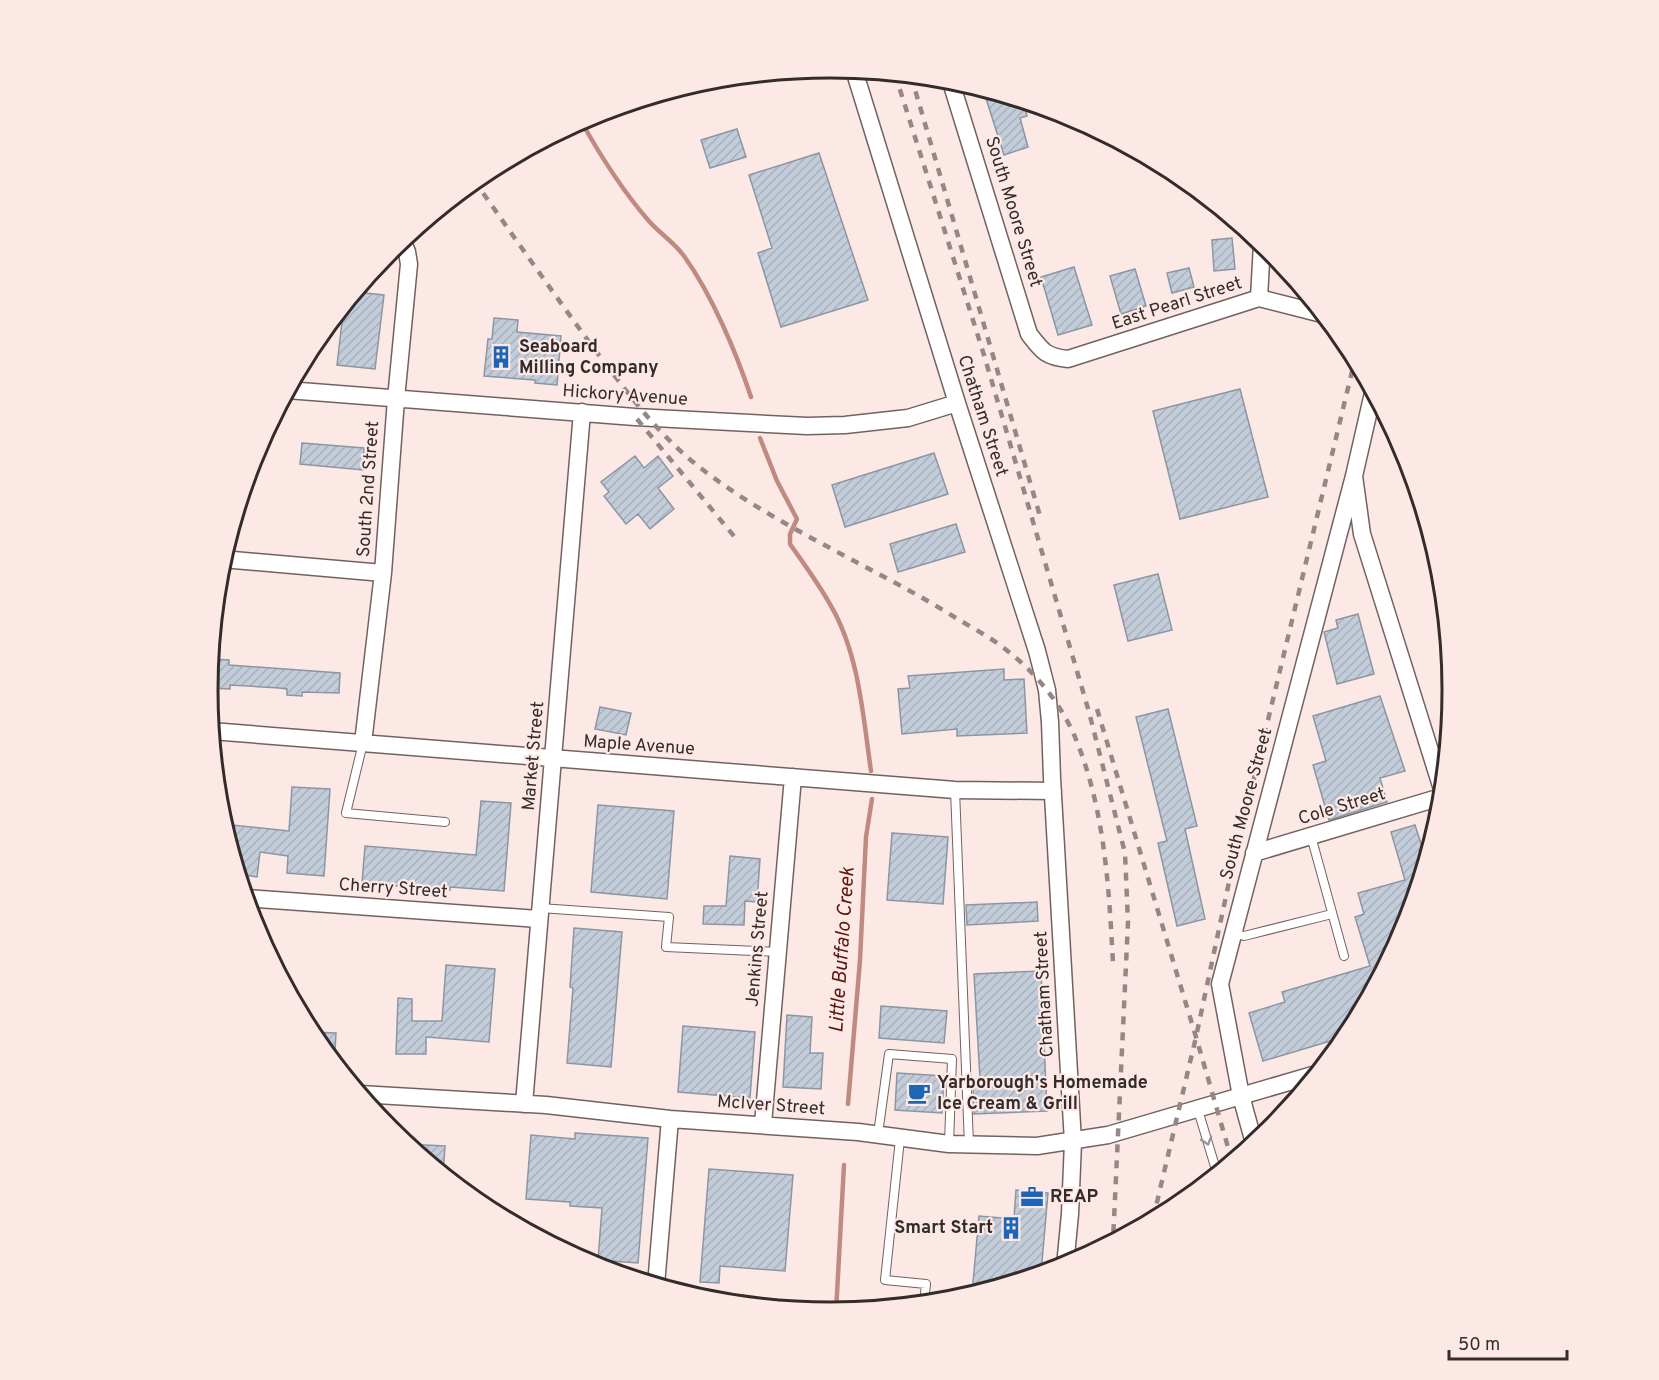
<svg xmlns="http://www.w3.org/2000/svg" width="1659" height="1380" viewBox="0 0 1659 1380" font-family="Overpass,sans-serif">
  <defs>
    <pattern id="building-hatch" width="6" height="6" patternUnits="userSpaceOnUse" patternTransform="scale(1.5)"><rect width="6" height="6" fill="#c3cdda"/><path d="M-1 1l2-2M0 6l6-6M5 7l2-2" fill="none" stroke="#a8b0bb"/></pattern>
  </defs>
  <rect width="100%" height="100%" fill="#fce9e6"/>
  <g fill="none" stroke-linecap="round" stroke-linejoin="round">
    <!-- stream -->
    <path stroke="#c18a80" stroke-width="4.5" d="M 581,121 C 600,155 622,190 648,220 C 659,233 674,242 684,256 C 712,295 736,352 751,397
      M 760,438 L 777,481 L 797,519 L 790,534 L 790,544 C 804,564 819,584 831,606 C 859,654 863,716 871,771
      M 848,1104 L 860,960 L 866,837 L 872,799
      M 836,1312 L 844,1165"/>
  </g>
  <!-- building -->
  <path fill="url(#building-hatch)" stroke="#8c96a2" stroke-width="1.5" d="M 983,89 L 1004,95 L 1006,103 L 1011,102 L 1012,104 L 1023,101 L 1027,116 L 1020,118 L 1028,147 L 1004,155 Z
    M 737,129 L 746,157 L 710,168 L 701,140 Z
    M 819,153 L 868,300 L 781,327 L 758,253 L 772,248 L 749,175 Z
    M 1232,238 L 1235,269 L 1214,271 L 1212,240 Z
    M 1074,267 L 1092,325 L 1058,335 L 1041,277 Z
    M 1189,268 L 1194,287 L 1172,293 L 1167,273 Z
    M 1135,269 L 1146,306 L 1121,314 L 1110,276 Z
    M 355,292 L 384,295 L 375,369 L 337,365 L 344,305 Z
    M 494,318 L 518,320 L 517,332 L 561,336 L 557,385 L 535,383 L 535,380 L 484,376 L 488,339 L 492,339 Z
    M 1240,389 L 1268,497 L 1180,519 L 1153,411 Z
    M 302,443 L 364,448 L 363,470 L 300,464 Z
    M 934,453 L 948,494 L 845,527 L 832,485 Z
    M 635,456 L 644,468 L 658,456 L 673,476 L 658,488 L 674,509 L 650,529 L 638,514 L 626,524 L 604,496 L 609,492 L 601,482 Z
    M 956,524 L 965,552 L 898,572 L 890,544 Z
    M 1158,574 L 1172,630 L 1128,641 L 1114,585 Z
    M 1358,614 L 1374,674 L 1337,684 L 1324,632 L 1338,628 L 1336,620 Z
    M 210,659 L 229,660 L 229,665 L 340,673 L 339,693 L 302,692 L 302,696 L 287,695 L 287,689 L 279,688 L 230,685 L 230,689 L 207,688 Z
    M 1004,669 L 1004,680 L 1024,679 L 1027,733 L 957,736 L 957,729 L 902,734 L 898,689 L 910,688 L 908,676 Z
    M 1380,696 L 1405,771 L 1380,778 L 1387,802 L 1329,820 L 1313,765 L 1326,761 L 1313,716 Z
    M 600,707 L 631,713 L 626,735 L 595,729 Z
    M 1168,709 L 1197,826 L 1185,829 L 1205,919 L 1177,926 L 1158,843 L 1167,841 L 1136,717 Z
    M 292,787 L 330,789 L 324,876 L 287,873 L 288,856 L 260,852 L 257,877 L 238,874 L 223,824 L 289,831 Z
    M 481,801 L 511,803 L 504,891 L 450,887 L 450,890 L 362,883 L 365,846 L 476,855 Z
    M 598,805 L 674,811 L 667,899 L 591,892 Z
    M 1415,825 L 1426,859 L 1404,929 L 1347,1036 L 1263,1061 L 1249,1013 L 1285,1002 L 1282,992 L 1370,966 L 1355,917 L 1364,914 L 1358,893 L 1405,880 L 1391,832 Z
    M 892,833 L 948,837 L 943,904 L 887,900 Z
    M 730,856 L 760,859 L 757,902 L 745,901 L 744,925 L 703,924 L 704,906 L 726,906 Z
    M 1037,902 L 1038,921 L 967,925 L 966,905 Z
    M 574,928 L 622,932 L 611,1067 L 567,1063 L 573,988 L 570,987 Z
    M 446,965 L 495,969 L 489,1042 L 426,1037 L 426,1054 L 396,1054 L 398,998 L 412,999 L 412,1021 L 442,1021 Z
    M 1041,971 L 1047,1111 L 974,1114 L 973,1079 L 980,1079 L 974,974 Z
    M 881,1006 L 947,1011 L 944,1043 L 879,1038 Z
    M 787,1015 L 812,1017 L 810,1053 L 823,1053 L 821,1089 L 783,1087 Z
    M 683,1026 L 755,1032 L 750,1098 L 678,1092 Z
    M 310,1032 L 336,1033 L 335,1050 L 323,1049 Z
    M 897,1073 L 944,1076 L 942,1113 L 895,1110 Z
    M 575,1133 L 648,1138 L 638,1263 L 598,1260 L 602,1208 L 570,1206 L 570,1202 L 526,1199 L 531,1135 L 575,1139 Z
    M 406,1144 L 445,1146 L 443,1174 L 430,1164 Z
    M 709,1169 L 793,1175 L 785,1271 L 720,1266 L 719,1283 L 700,1282 Z
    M 1016,1190 L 1048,1193 L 1041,1273 L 972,1294 L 979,1216 L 1014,1219 Z"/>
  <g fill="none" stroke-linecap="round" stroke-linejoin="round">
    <!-- service casing -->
    <g stroke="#72625f" stroke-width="10">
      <path id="service" d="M 363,743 L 346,813 L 445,822
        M 955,790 L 969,1145
        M 1311,836 L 1344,956
        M 540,908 L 669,917 L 666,947 L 778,952
        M 1233,933 L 1244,936 L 1332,914
        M 1198,1110 L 1217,1173
        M 878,1134 L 889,1054 L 952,1059 L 949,1144
        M 900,1139 L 885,1280 L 926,1284 L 924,1303"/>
    </g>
    <!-- minor casing -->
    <g stroke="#72625f" stroke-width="19">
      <path id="minor" d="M 854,70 L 957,403 L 1037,651 L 1047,690 L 1050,722 L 1052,778 L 1073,1142 L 1070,1214 L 1065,1266
        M 950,79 L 1029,334 C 1042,351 1046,357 1068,359 L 1259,298 L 1322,314
        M 1259,298 L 1262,244
        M 287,390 L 635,417 L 807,426 L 845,425 L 908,418 L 957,403
        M 1373,393 L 1354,476 L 1362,534 L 1442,789
        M 222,559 L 383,573
        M 211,731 L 955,790 L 1053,791
        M 363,743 L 383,573 L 396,399 L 409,264 L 407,252 L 402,239
        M 1254,853 L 1441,797
        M 245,898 L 538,919
        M 360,1094 L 546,1105 L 670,1119 L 858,1132 L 949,1144 L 1037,1146 L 1108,1135 L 1316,1074
        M 524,1104 L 582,412
        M 763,1124 L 793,777
        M 1254,1143 L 1241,1096 L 1220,984 L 1354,476
        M 656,1285 L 670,1119"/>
    </g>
    <!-- service -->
    <use href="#service" stroke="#fff" stroke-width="8"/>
    <!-- minor -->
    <use href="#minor" stroke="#fff" stroke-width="16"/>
    <!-- rail -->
    <path stroke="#948786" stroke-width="4.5" stroke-dasharray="8 8" stroke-linecap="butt" d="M 895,74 L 984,355 L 1089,712 L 1125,853 L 1128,922 L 1113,1241
      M 911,76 L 1040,516
      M 474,180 C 513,236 552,291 592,346 C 625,389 655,432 698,466 C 774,526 873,566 956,618 C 974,629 994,639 1010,653 C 1038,675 1064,708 1077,742 C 1105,812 1109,889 1113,963
      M 637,419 L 738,541
      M 1097,709 L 1196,1037 L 1232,1161
      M 1153,1219 L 1196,1037 L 1229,882 L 1355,359"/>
  </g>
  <!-- one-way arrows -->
  <defs><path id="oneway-chevron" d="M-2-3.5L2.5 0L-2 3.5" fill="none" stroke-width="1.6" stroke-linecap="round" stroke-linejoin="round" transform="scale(1.5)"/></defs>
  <use stroke="#999695" href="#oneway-chevron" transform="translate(1207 1141) rotate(73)"/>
  <!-- icons -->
  <defs>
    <g id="building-bare" transform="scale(1.8)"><path d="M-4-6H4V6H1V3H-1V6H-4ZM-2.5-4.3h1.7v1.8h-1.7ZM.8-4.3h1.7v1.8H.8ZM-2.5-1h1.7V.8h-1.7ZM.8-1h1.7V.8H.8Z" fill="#1d65b5" stroke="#fce9e6" stroke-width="2.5" paint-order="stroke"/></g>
    <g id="cafe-bare" transform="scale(1.8)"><path d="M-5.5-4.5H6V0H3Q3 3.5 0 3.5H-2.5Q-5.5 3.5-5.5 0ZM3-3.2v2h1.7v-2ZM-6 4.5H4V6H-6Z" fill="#1d65b5" stroke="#fce9e6" stroke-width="2.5" paint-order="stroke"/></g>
    <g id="office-bare" transform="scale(1.8)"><path d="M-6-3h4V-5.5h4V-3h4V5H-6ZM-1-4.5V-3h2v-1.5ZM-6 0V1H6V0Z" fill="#1d65b5" stroke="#fce9e6" stroke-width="2.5" paint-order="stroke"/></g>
  </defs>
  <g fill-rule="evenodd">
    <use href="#building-bare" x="501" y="357"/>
    <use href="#cafe-bare" x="919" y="1093"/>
    <use href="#office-bare" x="1032" y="1197"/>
    <use href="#building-bare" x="1011" y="1228"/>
  </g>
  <g text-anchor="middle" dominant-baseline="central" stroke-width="4.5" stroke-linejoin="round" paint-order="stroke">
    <!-- street labels -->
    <g font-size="18" fill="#332c2b" stroke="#fce9e6">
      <text transform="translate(1013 212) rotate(73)">South Moore Street</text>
      <text transform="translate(1177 304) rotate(-18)">East Pearl Street</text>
      <text transform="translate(625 396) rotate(4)">Hickory Avenue</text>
      <text transform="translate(982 416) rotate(72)">Chatham Street</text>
      <text transform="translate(369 489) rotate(-86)">South 2nd Street</text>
      <text transform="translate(639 746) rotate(4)">Maple Avenue</text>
      <text transform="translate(534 756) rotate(-85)">Market Street</text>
      <text transform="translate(1247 804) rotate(-75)">South Moore Street</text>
      <text transform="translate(1342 807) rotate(-17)">Cole Street</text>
      <text transform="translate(393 889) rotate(4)">Cherry Street</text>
      <text transform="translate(758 949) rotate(-85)">Jenkins Street</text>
      <text transform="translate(1045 994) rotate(-93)">Chatham Street</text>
      <text transform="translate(771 1106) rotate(4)">McIver Street</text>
    </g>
    <!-- poi labels -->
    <g font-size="18" font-weight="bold" fill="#332c2b" stroke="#fce9e6" text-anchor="start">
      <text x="519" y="347">Seaboard<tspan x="519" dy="21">Milling Company</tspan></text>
      <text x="937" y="1083">Yarborough's Homemade<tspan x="937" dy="21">Ice Cream &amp; Grill</tspan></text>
      <text x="1050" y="1197">REAP</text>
      <text x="993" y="1228" text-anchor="end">Smart Start</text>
    </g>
    <!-- water labels -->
    <g font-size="20" font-style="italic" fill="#5c190f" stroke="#fce9e6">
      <text transform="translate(843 950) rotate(-86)">Little Buffalo Creek</text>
    </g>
  </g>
  <!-- crop -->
  <path d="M0 0H1659V1380H0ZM218 690a612 612 0 1 1 1224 0a612 612 0 1 1-1224 0Z" fill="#fce9e6" fill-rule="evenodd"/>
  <path fill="none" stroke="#332c2b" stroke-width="3" d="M218 690a612 612 0 1 1 1224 0a612 612 0 1 1-1224 0Z"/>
  <!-- scale -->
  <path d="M1449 1350v9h118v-9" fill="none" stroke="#332c2b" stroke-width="3"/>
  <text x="1458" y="1350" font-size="18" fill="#332c2b" stroke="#fce9e6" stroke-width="4.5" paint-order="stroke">50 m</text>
</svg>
